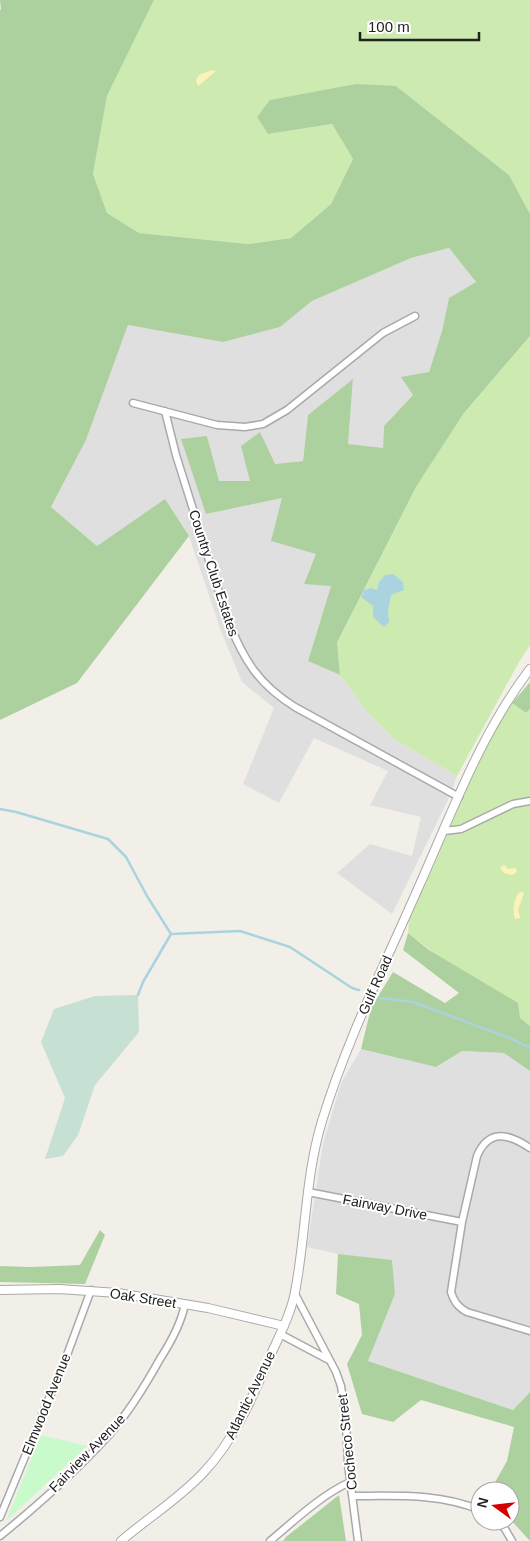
<svg xmlns="http://www.w3.org/2000/svg" width="530" height="1541" viewBox="0 0 530 1541" font-family="Arial,sans-serif">
  <rect width="100%" height="100%" fill="#f2efe9"/>
  <!-- residential -->
  <path fill="#e0dfdf" d="M 449,248 L 476,282 L 449,298 L 442,331 L 429,372 L 413,395 L 384,426 L 383,449 L 348,444 L 353,380 L 308,415 L 303,461 L 275,464 L 250,481 L 218,481 L 207,436 L 206,514 L 282,498 L 316,554 L 331,586 L 308,661 L 340,675 L 367,712 L 394,739 L 457,776 L 448,800 L 392,914 L 337,873 L 370,844 L 412,856 L 421,817 L 370,805 L 388,771 L 314,738 L 279,803 L 243,784 L 274,708 L 242,682 L 221,631 L 189,536 L 165,500 L 97,546 L 51,507 L 86,440 L 128,325 L 223,341 L 280,327 L 312,301 L 411,258 Z
    M 361,1049 L 436,1067 L 462,1051 L 504,1053 L 530,1071 L 530,1392 L 513,1410 L 368,1361 L 395,1294 L 392,1261 L 338,1254 L 307,1247 L 323,1144 L 341,1083 Z"/>
  <!-- grass -->
  <path fill="#cdebb0" d="M 154,0 L 530,0 L 530,214 L 509,175 L 396,86 L 268,134 L 332,124 L 353,159 L 331,204 L 291,238 L 248,244 L 139,233 L 107,213 L 93,174 L 107,96 Z
    M 530,336 L 530,645 L 519,662 L 457,776 L 394,739 L 367,712 L 340,675 L 337,644 L 416,487 L 464,413 Z
    M 512,703 L 526,713 L 530,709 L 530,1026 L 408,933 L 409,919 L 482,753 L 496,724 Z"/>
  <!-- forest -->
  <path fill="#add19e" d="M 0,0 L 154,0 L 107,96 L 93,174 L 107,213 L 139,233 L 248,244 L 291,238 L 331,204 L 353,159 L 332,124 L 268,134 L 257,117 L 270,100 L 356,84 L 396,86 L 509,175 L 530,214 L 530,336 L 464,413 L 416,487 L 337,643 L 340,675 L 308,661 L 331,586 L 304,584 L 316,554 L 271,541 L 282,498 L 206,514 L 181,439 L 207,436 L 219,481 L 250,481 L 241,446 L 260,432 L 275,464 L 303,461 L 308,415 L 353,379 L 348,444 L 383,448 L 384,426 L 413,395 L 401,377 L 429,372 L 442,331 L 449,298 L 476,282 L 449,248 L 411,258 L 312,301 L 280,327 L 223,342 L 128,325 L 86,440 L 51,507 L 97,546 L 165,499 L 189,536 L 77,683 L 0,720 L 0,10 L 1,9 Z
    M 530,682 L 530,709 L 526,713 L 512,703 Z
    M 408,933 L 429,950 L 518,1003 L 520,1018 L 530,1026 L 530,1071 L 504,1053 L 462,1051 L 436,1067 L 361,1049 L 371,1008 L 393,972 L 445,1003 L 459,993 L 403,950 Z
    M 100,1230 L 105,1235 L 85,1284 L 0,1282 L 0,1266 L 31,1267 L 80,1265 Z
    M 338,1254 L 392,1260 L 395,1294 L 368,1361 L 513,1410 L 530,1392 L 530,1541 L 510,1519 L 510,1491 L 490,1491 L 507,1461 L 514,1427 L 421,1400 L 393,1422 L 362,1414 L 347,1364 L 362,1335 L 359,1304 L 336,1294 Z
    M 339,1495 L 346,1541 L 283,1541 L 286,1537 Z"/>
  <!-- wetland -->
  <path fill="#c6e0d4" d="M 138,995 L 139,1032 L 95,1085 L 78,1135 L 63,1156 L 45,1159 L 65,1098 L 41,1042 L 54,1009 L 95,996 Z"/>
  <!-- sand -->
  <path fill="#fff1ba" d="M 212,70 L 216,71 L 198,86 L 196,80 L 199,75 Z
    M 504,865 L 508,869 L 516,868 L 517,872 L 512,875 L 504,873 L 500,868 Z
    M 520,892 L 524,893 L 518,910 L 520,918 L 515,919 C 512,911 514,897 520,892 Z"/>
  <!-- park -->
  <path fill="#c8facc" d="M 41,1435 L 87,1446 L 6,1521 Z"/>
  <!-- water -->
  <path fill="#aad3df" d="M 393,574 L 403,582 L 404,590 L 391,595 L 388,611 L 389,622 L 384,627 L 373,617 L 373,606 L 361,597 L 364,590 L 371,588 L 377,590 L 379,582 L 385,575 Z"/>
  <g fill="none" stroke-linecap="round" stroke-linejoin="round">
    <!-- stream -->
    <path stroke="#aad3df" stroke-width="2.5" d="M 0,809 L 16,812 L 108,839 L 126,857 L 147,896 L 171,934
      M 171,934 L 240,931 L 290,947 L 352,988 L 359,990
      M 138,995 L 143,982 L 171,934
      M 380,998 L 413,1002 L 512,1039 L 530,1048"/>
    <!-- minor casing -->
    <g stroke="#a9a9a9" stroke-width="9">
      <path id="minor" d="M 133,403 L 217,425 L 245,427 L 263,424 L 287,410 L 383,333 L 415,316
        M 165,411 L 176,455 L 228,621 C 244,660 258,684 295,707 L 459,797
        M 444,831 L 461,829 L 513,804 L 530,801
        M 530,1148 C 509,1134 489,1128 477,1156 L 462,1222 L 451,1292 C 454,1302 458,1307 467,1312 L 530,1331
        M 308,1192 L 462,1222
        M 295,1294 L 336,1372 L 341,1386 L 346,1421 L 348,1464 L 358,1541
        M 280,1334 L 329,1360
        M 352,1496 C 396,1496 439,1493 480,1510
        M 0,1517 L 67,1355 L 91,1290
        M 498,1521 L 505,1529 L 512,1541
        M 0,1536 C 37,1506 77,1470 109,1435 C 129,1412 145,1386 160,1359 C 171,1342 181,1324 185,1304
        M 270,1541 C 294,1521 321,1495 350,1482"/>
    </g>
    <!-- tertiary casing -->
    <g stroke="#a9a9a9" stroke-width="10">
      <path id="tertiary" d="M 0,1290 L 59,1289 L 118,1293 L 208,1308 L 284,1326
        M 121,1541 C 149,1517 179,1499 204,1472 C 236,1438 254,1394 272,1352 C 281,1332 291,1313 295,1292 C 306,1236 305,1177 322,1121 C 347,1039 386,962 420,884 C 453,810 481,733 530,669"/>
    </g>
    <!-- minor -->
    <use href="#minor" stroke="#fff" stroke-width="6"/>
    <!-- tertiary -->
    <use href="#tertiary" stroke="#fff" stroke-width="8"/>
  </g>
  <g text-anchor="middle" dominant-baseline="central" stroke-width="4" stroke-linejoin="round" paint-order="stroke">
    <!-- street labels -->
    <g font-size="14" fill="#222" stroke="#fff">
      <text transform="translate(214 573) rotate(72)">Country Club Estates</text>
      <text transform="translate(375 985) rotate(-66)">Gulf Road</text>
      <text transform="translate(385 1207) rotate(11)">Fairway Drive</text>
      <text transform="translate(143 1298) rotate(9)">Oak Street</text>
      <text transform="translate(250 1395) rotate(-64)">Atlantic Avenue</text>
      <text transform="translate(46 1404) rotate(-68)">Elmwood Avenue</text>
      <text transform="translate(347 1442) rotate(-96)">Cocheco Street</text>
      <text transform="translate(87 1453) rotate(-46)">Fairview Avenue</text>
    </g>
  </g>
  <!-- north arrow -->
  <g transform="translate(495 1506) rotate(285)"><circle r="24" fill="#ffffff" stroke="#a7a7a7"/>
  <path d="M0-4L9 19L0 12L-9 19Z" fill="#d40000"/>
  <text y="-8" font-size="14" font-weight="bold" text-anchor="middle" fill="#222222">N</text>
  </g>
  <!-- scale -->
  <path d="M360 32v8h119v-8" fill="none" stroke="#222222" stroke-width="2.5"/>
  <text x="368" y="32" font-size="15" fill="#222222" stroke="#ffffff" stroke-width="4" paint-order="stroke">100 m</text>
</svg>
